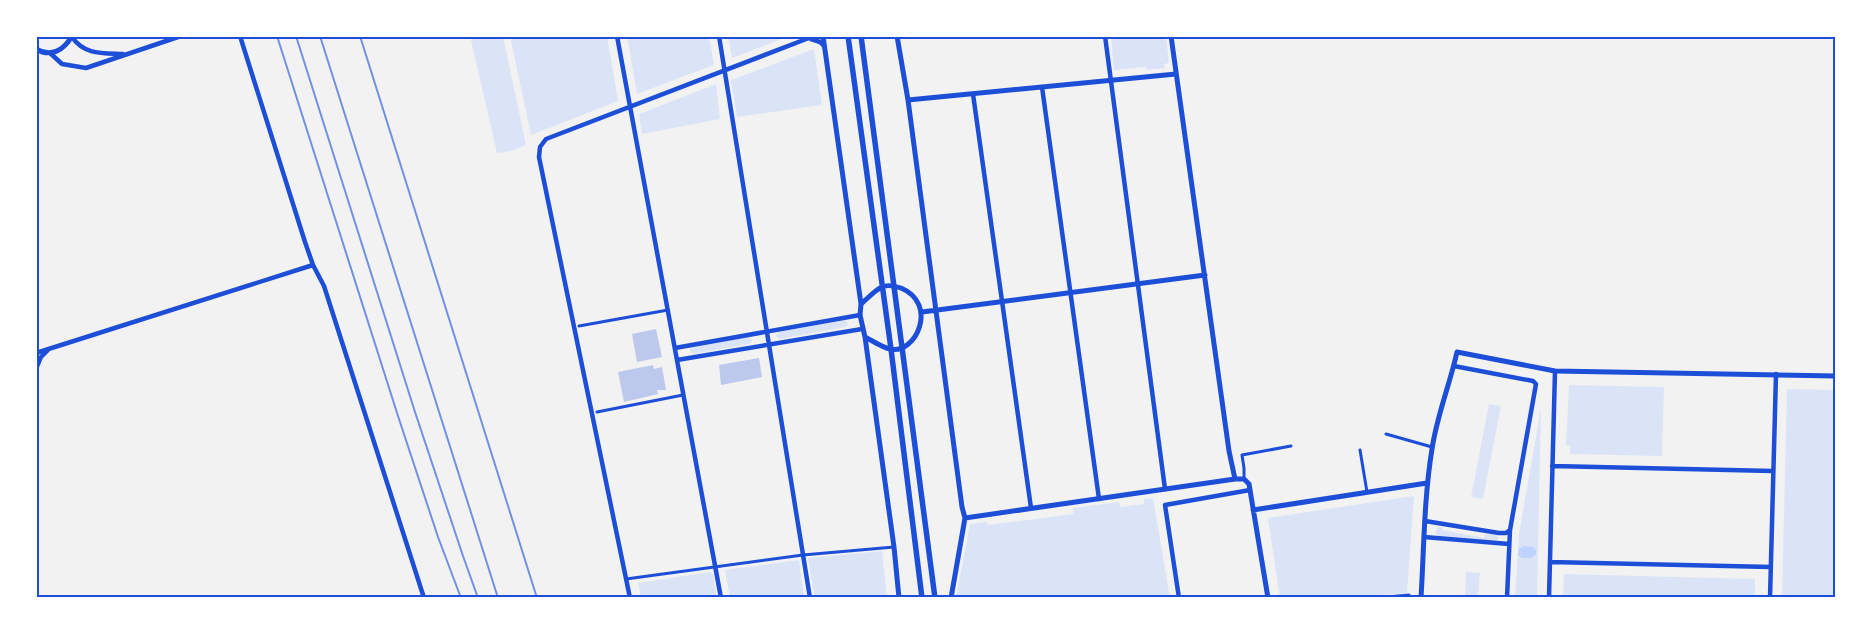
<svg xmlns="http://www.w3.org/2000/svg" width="1872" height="634" viewBox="0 0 1872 634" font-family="'Varela Round',sans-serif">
  <rect width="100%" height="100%" fill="#f2f2f2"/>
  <!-- green -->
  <path fill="#dbe4f7" d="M 470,36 L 503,36 L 526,145 L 511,151 L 497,153 Z
    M 510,36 L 607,36 L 618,101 L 531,135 Z
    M 627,36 L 709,36 L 714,65 L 637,94 Z
    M 728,36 L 789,36 L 732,58 Z
    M 1111,36 L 1166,36 L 1169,63 L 1164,64 L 1165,68 L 1147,70 L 1146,67 L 1114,70 Z
    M 814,49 L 822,105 L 737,117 L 731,80 Z
    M 716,84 L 720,119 L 642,134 L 639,114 Z
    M 845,320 L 848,323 L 846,327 L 780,339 L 776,336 L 779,332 Z
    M 749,337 L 752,340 L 750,344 L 693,354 L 690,351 L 691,347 Z
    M 1569,385 L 1664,387 L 1662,456 L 1570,454 L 1570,446 L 1566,445 Z
    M 1787,389 L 1836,390 L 1836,598 L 1782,598 Z
    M 1489,404 L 1501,406 L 1483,499 L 1471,497 Z
    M 1541,408 L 1537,598 L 1515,598 L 1519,534 Z
    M 1414,496 L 1407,593 L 1345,598 L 1280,598 L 1268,518 Z
    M 1153,498 L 1170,598 L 956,598 L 970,524 L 987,522 L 988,525 L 1073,514 L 1073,508 L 1119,502 L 1120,507 L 1144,504 L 1144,499 Z
    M 1438,527 L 1442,527 L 1442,530 L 1484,538 L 1485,534 L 1497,535 L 1498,539 L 1496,541 L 1438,537 L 1435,532 Z
    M 882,551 L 887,598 L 815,598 L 808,558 Z
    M 799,560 L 804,598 L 730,598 L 725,570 Z
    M 710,572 L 713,574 L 717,598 L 641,598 L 638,583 Z
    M 1466,572 L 1480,573 L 1478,598 L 1465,598 Z
    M 1564,574 L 1755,579 L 1755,598 L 1563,598 Z"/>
  <!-- water -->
  <path fill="#bfd3fe" d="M 1523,546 L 1533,547 L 1536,550 L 1536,554 L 1531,558 L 1522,558 L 1518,555 L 1519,549 Z"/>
  <!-- building -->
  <path fill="#bdc9ec" d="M 656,329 L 662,357 L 637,362 L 632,334 Z
    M 759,358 L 762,377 L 721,385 L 719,365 Z
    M 653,365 L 654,369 L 662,367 L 666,390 L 657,390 L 658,394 L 624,402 L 618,372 Z"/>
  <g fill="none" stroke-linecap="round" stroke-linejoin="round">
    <!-- pedestrian -->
    <path stroke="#1d4ed8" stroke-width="3" d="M 579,326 L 668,310
      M 597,412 L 683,395
      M 1386,434 L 1432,447
      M 1360,450 L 1367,492
      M 1244,479 L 1244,468 L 1242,455 L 1291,446
      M 626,579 L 803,555 L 894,547
      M 1376,598 L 1409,595"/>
    <!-- minor -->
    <path stroke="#1d4ed8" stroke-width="4.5" d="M 240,36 L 305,242 L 313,265 L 324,286 L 424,598
      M 617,36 L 721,598
      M 719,36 L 810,598
      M 1105,36 L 1165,489
      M 72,37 C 84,55 103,53 123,54
      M 811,39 L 820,42 L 824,46
      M 50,53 L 62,64 L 86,68 L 181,36
      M 1042,87 L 1099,499
      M 973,94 L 1031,508
      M 675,348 L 860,315
      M 36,353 L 313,265
      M 677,360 L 862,329
      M 1454,366 L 1533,381 L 1536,384 L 1510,530 L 1507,598
      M 36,369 L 41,357 L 49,349
      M 1552,466 L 1773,471
      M 1425,521 L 1499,533 L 1506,533 L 1510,530
      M 1424,537 L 1509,544
      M 1550,562 L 1771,567
      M 630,598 L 539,157 L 540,147 L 546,139 L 814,36
      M 1179,598 L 1165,505 L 1250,490
      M 1549,598 L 1555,371
      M 1770,598 L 1776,374"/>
    <!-- tertiary -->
    <path stroke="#1d4ed8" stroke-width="5" d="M 823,36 L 861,304 L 860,315 L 865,337 C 873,341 881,347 890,349 C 916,355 939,304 901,288 C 895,286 888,284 882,287 C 875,290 867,299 861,304
      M 897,36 L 908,100 L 962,507 L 965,518 L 951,598
      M 1171,36 L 1229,451 L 1235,479
      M 36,49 C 51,58 64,50 72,36
      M 908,100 L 1176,74
      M 922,312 L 1205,275
      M 865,337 L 894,547 L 899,598
      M 1253,510 L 1427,483
      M 965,518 L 1235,479 L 1244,479 L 1249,484 L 1268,598
      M 1421,598 C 1424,548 1424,498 1432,449 C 1437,415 1450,384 1457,352 L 1555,371 L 1836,376"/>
    <!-- secondary -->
    <path stroke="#1d4ed8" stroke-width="5.5" d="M 848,36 L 891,349 L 922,598
      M 861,36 L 935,598"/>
    <!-- rail -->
    <path stroke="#7290e2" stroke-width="2" d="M 277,36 L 398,416 L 438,537 L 461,598
      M 296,36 L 415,412 L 463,556 L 478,598
      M 320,36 L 498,598
      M 360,36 L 537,598"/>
  </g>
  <!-- border -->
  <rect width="1872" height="634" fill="none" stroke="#ffffff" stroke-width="75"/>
  <rect x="38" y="38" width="1796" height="558" fill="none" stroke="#1d4ed8" stroke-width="2"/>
</svg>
